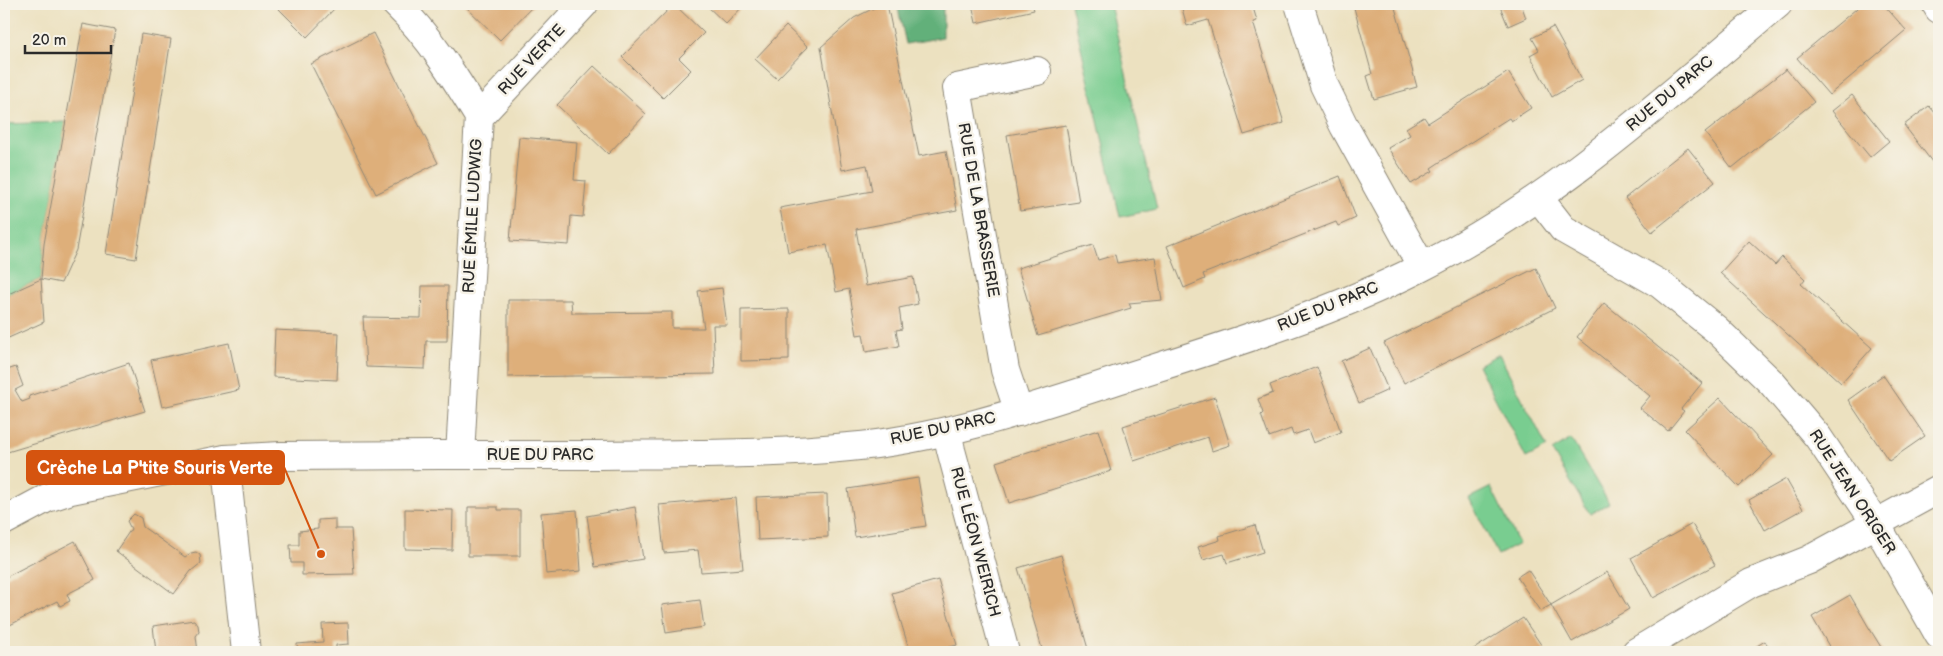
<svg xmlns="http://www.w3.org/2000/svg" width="1943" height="656" viewBox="0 0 1943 656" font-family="'Balsamiq Sans',sans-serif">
  <rect width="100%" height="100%" fill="#f7f3e8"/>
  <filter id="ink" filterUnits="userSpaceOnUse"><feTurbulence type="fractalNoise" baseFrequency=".02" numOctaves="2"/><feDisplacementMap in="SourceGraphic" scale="10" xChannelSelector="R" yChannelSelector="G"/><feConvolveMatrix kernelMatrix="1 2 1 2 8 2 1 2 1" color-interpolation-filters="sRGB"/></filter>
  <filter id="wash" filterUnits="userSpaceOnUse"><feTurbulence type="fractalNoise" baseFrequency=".0096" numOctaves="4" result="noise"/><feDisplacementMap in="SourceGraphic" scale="20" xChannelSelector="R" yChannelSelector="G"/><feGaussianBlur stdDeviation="1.12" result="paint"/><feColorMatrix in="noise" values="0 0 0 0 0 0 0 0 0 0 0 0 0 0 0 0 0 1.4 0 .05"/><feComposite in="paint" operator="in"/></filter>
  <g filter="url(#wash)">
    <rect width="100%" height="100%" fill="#ece1c0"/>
    <!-- green -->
    <path fill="#79cd90" stroke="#527c5e" d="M 1071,4 L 1110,4 L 1157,209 L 1120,217 Z
      M 66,122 L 44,244 L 41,279 L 4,296 L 4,124 Z
      M 1499,354 L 1547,447 L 1526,458 L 1478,365 Z
      M 1571,439 L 1609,503 L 1590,514 L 1552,451 Z
      M 1491,487 L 1519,544 L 1498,555 L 1469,498 Z"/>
    <!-- forest -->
    <path fill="#62b07a" stroke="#466e52" d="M 897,4 L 943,4 L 943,37 L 906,44 Z"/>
    <g id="blocks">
      <!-- building -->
      <path fill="#deaf7a" d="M 274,4 L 333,4 L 336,7 L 307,37 Z
        M 463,4 L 535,4 L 500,40 Z
        M 674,4 L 704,33 L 679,58 L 691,70 L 663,98 L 622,57 Z
        M 705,4 L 745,4 L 726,24 Z
        M 882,4 L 887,4 L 919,156 L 946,151 L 957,210 L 856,229 L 866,286 L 913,277 L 918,304 L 899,308 L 902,329 L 896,330 L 899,346 L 866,352 L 863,334 L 857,335 L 849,289 L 836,292 L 827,245 L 788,252 L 780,208 L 872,191 L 867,165 L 842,170 L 821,47 L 854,18 Z
        M 972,4 L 1032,4 L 1034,10 L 976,23 Z
        M 1186,4 L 1252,4 L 1257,21 L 1253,22 L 1284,123 L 1244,135 L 1208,20 L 1187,26 L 1181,5 Z
        M 1353,4 L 1394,4 L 1417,87 L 1374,99 L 1367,76 L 1372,74 Z
        M 1499,4 L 1521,4 L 1526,18 L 1508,26 Z
        M 1862,4 L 1883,4 L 1906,30 L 1829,95 L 1797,58 Z
        M 83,24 L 115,30 L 76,250 L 61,283 L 41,279 L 44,244 Z
        M 786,26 L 808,47 L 777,79 L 755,59 Z
        M 1553,27 L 1582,80 L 1552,97 L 1530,55 L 1539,50 L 1532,38 Z
        M 373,33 L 438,163 L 376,194 L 311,64 Z
        M 141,34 L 171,39 L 136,259 L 106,254 Z
        M 594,66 L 646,114 L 608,154 L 557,105 Z
        M 1786,69 L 1814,102 L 1732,168 L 1705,133 Z
        M 1508,72 L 1531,108 L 1511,121 L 1509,118 L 1449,156 L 1431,168 L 1433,171 L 1411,184 L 1388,148 L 1410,135 L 1406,128 L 1424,117 L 1428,123 Z
        M 1852,95 L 1889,141 L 1870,157 L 1832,111 Z
        M 1929,106 L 1939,117 L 1939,171 L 1904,125 Z
        M 1066,125 L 1079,202 L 1020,211 L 1007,135 Z
        M 519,137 L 577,142 L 574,180 L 586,181 L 583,217 L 571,216 L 569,245 L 510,241 Z
        M 1688,148 L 1715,182 L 1652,232 L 1625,198 Z
        M 1340,176 L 1356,218 L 1338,226 L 1336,222 L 1203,274 L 1205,279 L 1184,288 L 1167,246 Z
        M 1749,241 L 1775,265 L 1782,257 L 1805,279 L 1801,284 L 1872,348 L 1841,383 L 1720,273 Z
        M 1093,245 L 1098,260 L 1115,255 L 1117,263 L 1155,257 L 1162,300 L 1129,303 L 1131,308 L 1038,336 L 1018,268 Z
        M 1536,268 L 1555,308 L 1404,383 L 1384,343 Z
        M 41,279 L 44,322 L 4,340 L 4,296 Z
        M 422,286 L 448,286 L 447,341 L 426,341 L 425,369 L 366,367 L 363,317 L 421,318 Z
        M 722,288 L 727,325 L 713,325 L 715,374 L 508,377 L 508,300 L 571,300 L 572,313 L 672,312 L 672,328 L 704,328 L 698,291 Z
        M 1604,303 L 1702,383 L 1681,409 L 1684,411 L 1668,431 L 1640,408 L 1650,396 L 1577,337 Z
        M 789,309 L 789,360 L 741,361 L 741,310 Z
        M 275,330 L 339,333 L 337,380 L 273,377 Z
        M 229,343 L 239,390 L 162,407 L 151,360 Z
        M 1370,348 L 1388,390 L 1359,403 L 1341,361 Z
        M 129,363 L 145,411 L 4,453 L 4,371 L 16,367 L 23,386 L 15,390 L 22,402 L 30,399 L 29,396 Z
        M 1317,367 L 1341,432 L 1313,443 L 1308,430 L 1293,435 L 1291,429 L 1269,437 L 1261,415 L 1263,413 L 1258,399 L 1273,393 L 1270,385 Z
        M 1883,375 L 1925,436 L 1889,461 L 1848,400 Z
        M 1215,397 L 1230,445 L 1212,451 L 1208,437 L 1134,461 L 1123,426 Z
        M 1720,398 L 1773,455 L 1739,487 L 1685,430 Z
        M 1098,430 L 1111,471 L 1009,503 L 996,462 Z
        M 918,478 L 926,526 L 855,537 L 848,489 Z
        M 1786,479 L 1803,509 L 1765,530 L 1749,500 Z
        M 827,494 L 828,537 L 758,540 L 756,497 Z
        M 736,498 L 743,569 L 701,572 L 698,550 L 664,553 L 659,505 Z
        M 468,507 L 498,507 L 498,510 L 520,510 L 520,556 L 468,556 Z
        M 635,507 L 643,559 L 595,567 L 587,516 Z
        M 405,509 L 453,510 L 452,550 L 405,549 Z
        M 577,510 L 581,571 L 546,574 L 541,513 Z
        M 134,514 L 141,518 L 143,527 L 185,557 L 191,553 L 196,552 L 200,555 L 201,563 L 191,571 L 174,594 L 116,551 L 131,529 L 127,521 Z
        M 335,519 L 335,529 L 351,529 L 354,574 L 302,575 L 302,563 L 291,563 L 290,545 L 299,545 L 299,531 L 318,529 L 318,520 Z
        M 1692,524 L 1715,565 L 1653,598 L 1631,558 Z
        M 1255,525 L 1263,552 L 1227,563 L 1224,554 L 1203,560 L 1198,547 L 1220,540 L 1219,536 Z
        M 75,541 L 95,580 L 67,594 L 70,601 L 60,606 L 57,601 L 4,628 L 4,578 Z
        M 1061,555 L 1088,649 L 1078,652 L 1043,652 L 1018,568 Z
        M 1528,570 L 1551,605 L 1540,611 L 1517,577 Z
        M 1607,572 L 1629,609 L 1572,642 L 1551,605 Z
        M 938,580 L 957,645 L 932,652 L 910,652 L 892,593 Z
        M 1850,595 L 1868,626 L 1884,652 L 1833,652 L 1830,648 L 1812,617 Z
        M 700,600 L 704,627 L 666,633 L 662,605 Z
        M 1523,618 L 1546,652 L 1469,652 Z
        M 194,620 L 198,625 L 199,632 L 196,636 L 198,652 L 156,652 L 153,626 Z
        M 348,623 L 349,644 L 336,645 L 336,652 L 298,652 L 297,644 L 323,642 L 322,624 Z
        M 1765,641 L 1771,652 L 1747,652 Z"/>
    </g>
  </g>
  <g filter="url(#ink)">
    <use href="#blocks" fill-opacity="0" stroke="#8c8676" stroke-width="1"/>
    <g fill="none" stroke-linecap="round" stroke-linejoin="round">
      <!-- minor casing -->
      <g stroke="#8c8676" stroke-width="30">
        <path id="minor" d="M 396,4 C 430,37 454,76 479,117 L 460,455
          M 1299,4 L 1324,85 L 1344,126 L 1422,267
          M 1936,4 L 1939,9
          M 479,117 L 584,4
          M 1538,197 L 1563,229 L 1660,284 L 1717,330 L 1772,383 L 1818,437 L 1875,522 L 1939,635
          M 1019,412 L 1005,370 L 957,88 L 1037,71
          M 947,431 L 951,450 L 1005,652
          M 225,459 L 246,652
          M 4,521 L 47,498 L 71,490 L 225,459 L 281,456 C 387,455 492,455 598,455 C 681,454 766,455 849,447 C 943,439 1034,407 1124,378 C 1224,346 1325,316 1420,268 C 1554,201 1664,99 1778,4
          M 1636,652 L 1751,583 L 1809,560 L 1939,489"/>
      </g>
      <!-- minor -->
      <use href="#minor" stroke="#fff" stroke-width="28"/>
    </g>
  </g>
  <g text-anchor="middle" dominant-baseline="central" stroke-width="5" stroke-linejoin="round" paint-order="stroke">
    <!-- street labels -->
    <g font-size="16" fill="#2b2b2b" stroke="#f7f3e8">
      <text transform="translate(532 60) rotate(-47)">RUE VERTE</text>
      <text transform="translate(1670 94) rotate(-40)">RUE DU PARC</text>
      <text transform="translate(978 210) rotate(80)">RUE DE LA BRASSERIE</text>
      <text transform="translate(473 216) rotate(-87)">RUE ÉMILE LUDWIG</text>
      <text transform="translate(1328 307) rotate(-22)">RUE DU PARC</text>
      <text transform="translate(943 429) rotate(-12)">RUE DU PARC</text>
      <text x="540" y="455">RUE DU PARC</text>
      <text transform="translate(1852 492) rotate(57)">RUE JEAN ORIGER</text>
      <text transform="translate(975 542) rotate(75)">RUE LÉON WEIRICH</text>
    </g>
  </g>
  <!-- callouts -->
  <path fill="none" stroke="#d5540f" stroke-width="2" d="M321 554L284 467"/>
  <circle fill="#d5540f" stroke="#f7f3e8" stroke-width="2" cx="321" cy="554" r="5"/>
  <rect fill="#d5540f" stroke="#d5540f" stroke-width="2" x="27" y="451" width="257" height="33" rx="5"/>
  <g font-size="18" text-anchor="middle" font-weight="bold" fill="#fff">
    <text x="155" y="474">Crèche La P'tite Souris Verte</text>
  </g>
  <!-- margin -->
  <rect width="1943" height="656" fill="none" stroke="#f7f3e8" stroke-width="20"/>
  <!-- scale -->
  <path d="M25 45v8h86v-8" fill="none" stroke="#2b2b2b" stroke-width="2.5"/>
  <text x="32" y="45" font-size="15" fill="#2b2b2b" stroke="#f7f3e8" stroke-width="4" paint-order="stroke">20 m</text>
</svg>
